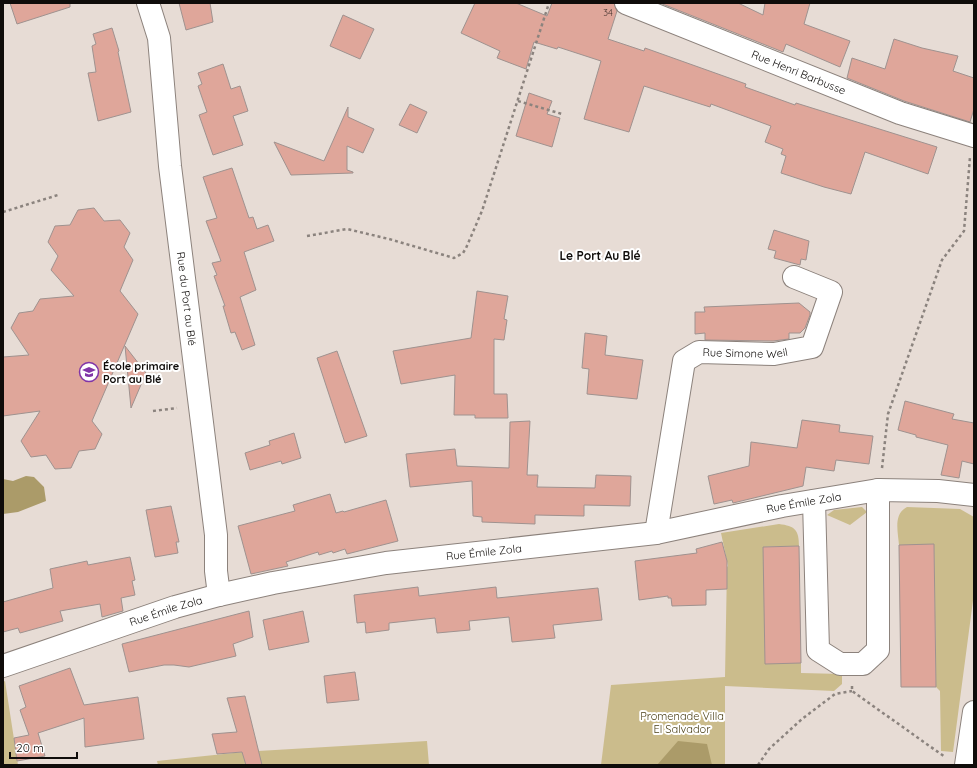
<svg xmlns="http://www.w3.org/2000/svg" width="977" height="768" viewBox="0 0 977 768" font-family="Quicksand,sans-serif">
  <rect width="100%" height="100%" fill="#e7dcd5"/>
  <!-- green -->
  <path fill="#cbbc8c" d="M 862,507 L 867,512 L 850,525 L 827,515 L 834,510 Z
    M 907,507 L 960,509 L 974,517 L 974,593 L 953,752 L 941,751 L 940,691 L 936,687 L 934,545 L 899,545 C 898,532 893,514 907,507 Z
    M 779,524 C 795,526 799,530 799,546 L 763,547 L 801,663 L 801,673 L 842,674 L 842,684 L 834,691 L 725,686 L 725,765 L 601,765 L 611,685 L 725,677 L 727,567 L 728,566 L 721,533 Z
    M 5,681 L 18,765 L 3,765 L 3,682 Z
    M 427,741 L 429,765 L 158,765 L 157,761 L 243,752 Z"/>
  <!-- forest -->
  <path fill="#ab9b69" d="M 26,476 L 34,477 L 44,487 L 46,501 L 18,512 L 3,514 L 3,479 L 13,481 Z
    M 678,741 L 707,744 L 712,765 L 657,765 Z"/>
  <!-- building -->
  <path fill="#dfa69a" stroke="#9f928f" d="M 10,3 L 70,3 L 70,7 L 17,24 Z
    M 179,3 L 210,3 L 213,22 L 186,30 Z
    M 475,3 L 516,3 L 547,16 L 552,3 L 614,3 L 617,11 L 608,39 L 644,51 L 645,48 L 746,84 L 745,87 L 795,105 L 796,103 L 937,147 L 928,174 L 865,152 L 851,194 L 824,187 L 781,173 L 786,156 L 781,154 L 783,149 L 765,142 L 771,126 L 711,104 L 710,107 L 644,86 L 629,132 L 584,119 L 601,61 L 558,47 L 557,49 L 534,42 L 526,69 L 497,58 L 500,51 L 461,33 Z
    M 660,3 L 738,3 L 763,15 L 765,3 L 810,3 L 804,24 L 850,41 L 840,67 L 786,44 L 783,52 Z
    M 343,15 L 374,29 L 360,59 L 330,46 Z
    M 112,28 L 119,51 L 118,52 L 131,112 L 98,121 L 88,73 L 96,72 L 92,46 L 96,44 L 93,34 Z
    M 894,39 L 922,48 L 958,56 L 953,71 L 974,78 L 974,109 L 970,122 L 904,101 L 847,78 L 852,58 L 885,69 Z
    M 223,64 L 231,89 L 240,86 L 248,111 L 233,116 L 243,145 L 213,155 L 199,115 L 207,112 L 198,86 L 202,84 L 198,73 Z
    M 529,93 L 552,101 L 547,114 L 560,118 L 552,147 L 516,136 Z
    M 410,104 L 427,112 L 417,133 L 399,125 Z
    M 348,107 L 348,117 L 374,129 L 363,153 L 347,146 L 347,170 L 353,172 L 353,173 L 291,175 L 274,142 L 324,161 Z
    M 232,168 L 249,218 L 253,217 L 257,229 L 268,225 L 274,241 L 244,252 L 256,290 L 240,297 L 255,345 L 242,350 L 235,332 L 231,333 L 223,306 L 225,306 L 214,276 L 217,275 L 212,263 L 221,261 L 206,221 L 217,218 L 203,177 Z
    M 94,208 L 104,221 L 120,220 L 130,233 L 124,247 L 133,260 L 120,291 L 138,314 L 92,421 L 102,434 L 95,449 L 79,451 L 71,468 L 55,469 L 46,455 L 31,457 L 21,441 L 40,411 L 3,416 L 3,357 L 29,355 L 11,328 L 19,313 L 33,311 L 40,299 L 74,296 L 51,270 L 58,256 L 48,242 L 55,226 L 70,225 L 78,210 Z
    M 774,230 L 809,241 L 806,260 L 801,259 L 800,265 L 774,258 L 776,251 L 768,249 Z
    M 477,291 L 508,296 L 504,319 L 507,320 L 504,340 L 494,339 L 494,394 L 507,394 L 508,418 L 475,418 L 475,415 L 454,415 L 455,375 L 401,384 L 393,351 L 471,338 Z
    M 799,303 L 810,312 L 810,315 L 805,328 L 800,333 L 789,333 L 789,339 L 773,341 L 705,340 L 705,333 L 695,334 L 695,312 L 705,312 L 704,307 Z
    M 585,333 L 607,336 L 605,355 L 643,360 L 637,399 L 587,394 L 589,369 L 582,368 Z
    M 125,346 L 146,373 L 131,408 Z
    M 337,351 L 367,436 L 345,443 L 317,358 Z
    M 905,401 L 954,414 L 952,419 L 974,423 L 974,464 L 962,461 L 959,478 L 941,475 L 948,445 L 916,437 L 916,435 L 898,430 Z
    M 802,420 L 840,425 L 839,432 L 873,436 L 869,464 L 836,460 L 834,471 L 806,467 L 803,486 L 733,503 L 732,500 L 714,504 L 708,476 L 749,466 L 751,442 L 797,448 Z
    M 530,421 L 527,475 L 538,475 L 537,487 L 595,488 L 596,475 L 631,476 L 630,506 L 584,505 L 584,516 L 535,515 L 535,524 L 482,522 L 482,517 L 473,516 L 472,481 L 410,487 L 406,454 L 455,449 L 457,466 L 509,468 L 510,422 Z
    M 294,433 L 301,458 L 282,464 L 281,461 L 250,470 L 245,453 L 270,445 L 269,441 Z
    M 330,494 L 336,513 L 343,511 L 344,512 L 386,500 L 398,541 L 347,554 L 345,549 L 333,553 L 332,551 L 319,555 L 318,552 L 286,562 L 288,566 L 251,574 L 238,526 L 295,511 L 293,505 Z
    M 171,506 L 179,542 L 176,542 L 178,553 L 155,557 L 146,510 Z
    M 722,542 L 727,561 L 727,589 L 706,590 L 706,605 L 672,606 L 671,598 L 668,598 L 668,596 L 639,600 L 635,561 L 697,553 L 696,549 Z
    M 934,544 L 936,687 L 901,687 L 899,545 Z
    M 799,546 L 801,663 L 765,664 L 763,547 Z
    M 130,557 L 135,580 L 132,581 L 135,595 L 121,598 L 123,611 L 102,617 L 100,604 L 60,611 L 63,621 L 20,633 L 18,628 L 3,632 L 3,602 L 53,588 L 50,569 L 87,561 L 88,565 Z
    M 418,587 L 419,596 L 496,587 L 497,598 L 598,588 L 602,620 L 553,625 L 555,638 L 512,642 L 509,617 L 469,621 L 470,630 L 437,633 L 435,618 L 389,623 L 389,630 L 366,633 L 365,622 L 357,623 L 354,595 Z
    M 249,611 L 253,637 L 233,644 L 236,656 L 189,667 L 174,665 L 164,665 L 129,672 L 122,644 Z
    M 303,611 L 309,642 L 269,650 L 263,620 Z
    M 70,668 L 84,705 L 138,697 L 144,739 L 85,747 L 84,718 L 38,733 L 45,756 L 17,761 L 14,738 L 29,735 L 20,710 L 26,707 L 19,686 Z
    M 355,672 L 359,700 L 327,703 L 324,676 Z
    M 245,696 L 262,765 L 246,765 L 242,752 L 217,754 L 212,734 L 237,732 L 227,698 Z"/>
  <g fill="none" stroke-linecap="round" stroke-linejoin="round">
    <!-- minor casing -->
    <g stroke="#8c827c" stroke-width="24">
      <g id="minor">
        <path id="s1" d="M 148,3 L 159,38 L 170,166 L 216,535 L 216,571 L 219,595"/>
        <path id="s2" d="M 626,3 L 900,113 L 974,136"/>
        <path d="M 814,501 L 818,650 L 840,664 L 863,664 L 878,650 L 878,490"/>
        <path id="s3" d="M 656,533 L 684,361 L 699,352 L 774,354 L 812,347 L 831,292 L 794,277"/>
        <path id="s4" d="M 3,666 L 175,607 L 219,595 L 273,583 L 386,563 L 656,533 L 782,506 L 878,490 L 938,491 L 974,495"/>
        <path d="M 966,765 L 974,712"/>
      </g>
    </g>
    <!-- path -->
    <path stroke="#8b837e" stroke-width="2.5" stroke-dasharray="3 3" stroke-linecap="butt" d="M 518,101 L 562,114
      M 3,212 L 58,195
      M 307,236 L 347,229 L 389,239 L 454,258 L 463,253 L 466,248 L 482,211 L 549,3
      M 153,411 L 177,408
      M 882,468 L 888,414 L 942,260 L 964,231 L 970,157
      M 852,686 L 852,691 L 945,757
      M 758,765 L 769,749 L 802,719 L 835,694 L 852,691"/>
    <!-- minor -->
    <use href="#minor" stroke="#fff" stroke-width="22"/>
  </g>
  <!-- icons -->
  <defs>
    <g id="school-ring" transform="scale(1)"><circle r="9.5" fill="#fff" stroke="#8035a7" stroke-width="1.5"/><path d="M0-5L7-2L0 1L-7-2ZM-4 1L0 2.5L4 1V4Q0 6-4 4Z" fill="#8035a7"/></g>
  </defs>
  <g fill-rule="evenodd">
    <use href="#school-ring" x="89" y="372"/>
  </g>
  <g text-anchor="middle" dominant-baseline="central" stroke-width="4" stroke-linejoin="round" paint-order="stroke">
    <!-- number labels -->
    <g font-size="9" fill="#43322e">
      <text x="608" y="12">34</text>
    </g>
    <!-- street labels -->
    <g font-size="11" fill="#0f0c0a" stroke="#fff">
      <text stroke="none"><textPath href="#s2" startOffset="186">Rue Henri Barbusse</textPath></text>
      <text stroke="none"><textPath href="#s1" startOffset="299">Rue du Port au Blé</textPath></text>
      <text stroke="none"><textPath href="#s3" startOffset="238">Rue Simone Weil</textPath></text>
      <text stroke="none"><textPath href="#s4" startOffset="820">Rue Émile Zola</textPath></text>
      <text stroke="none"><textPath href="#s4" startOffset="496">Rue Émile Zola</textPath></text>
      <text stroke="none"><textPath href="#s4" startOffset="172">Rue Émile Zola</textPath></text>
    </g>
    <!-- poi labels -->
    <g font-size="11" font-weight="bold" fill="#0f0c0a" stroke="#fff" text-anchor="start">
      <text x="103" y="366">École primaire<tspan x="103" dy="13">Port au Blé</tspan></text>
    </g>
    <!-- park labels -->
    <g font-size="11" fill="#4b3f16" stroke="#fff">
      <text x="682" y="716">Promenade Villa<tspan x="682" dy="13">El Salvador</tspan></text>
    </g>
    <!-- neighbourhood labels -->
    <g font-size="12" font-weight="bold" fill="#0f0c0a" stroke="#fff">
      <text x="600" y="255">Le Port Au Blé</text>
    </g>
  </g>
  <!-- border -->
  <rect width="977" height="768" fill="none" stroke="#0f0c0a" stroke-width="8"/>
  <!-- scale -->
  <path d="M10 752v6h67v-6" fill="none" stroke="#0f0c0a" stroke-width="2"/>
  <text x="16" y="752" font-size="12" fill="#0f0c0a" stroke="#ffffff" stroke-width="3" paint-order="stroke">20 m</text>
</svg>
